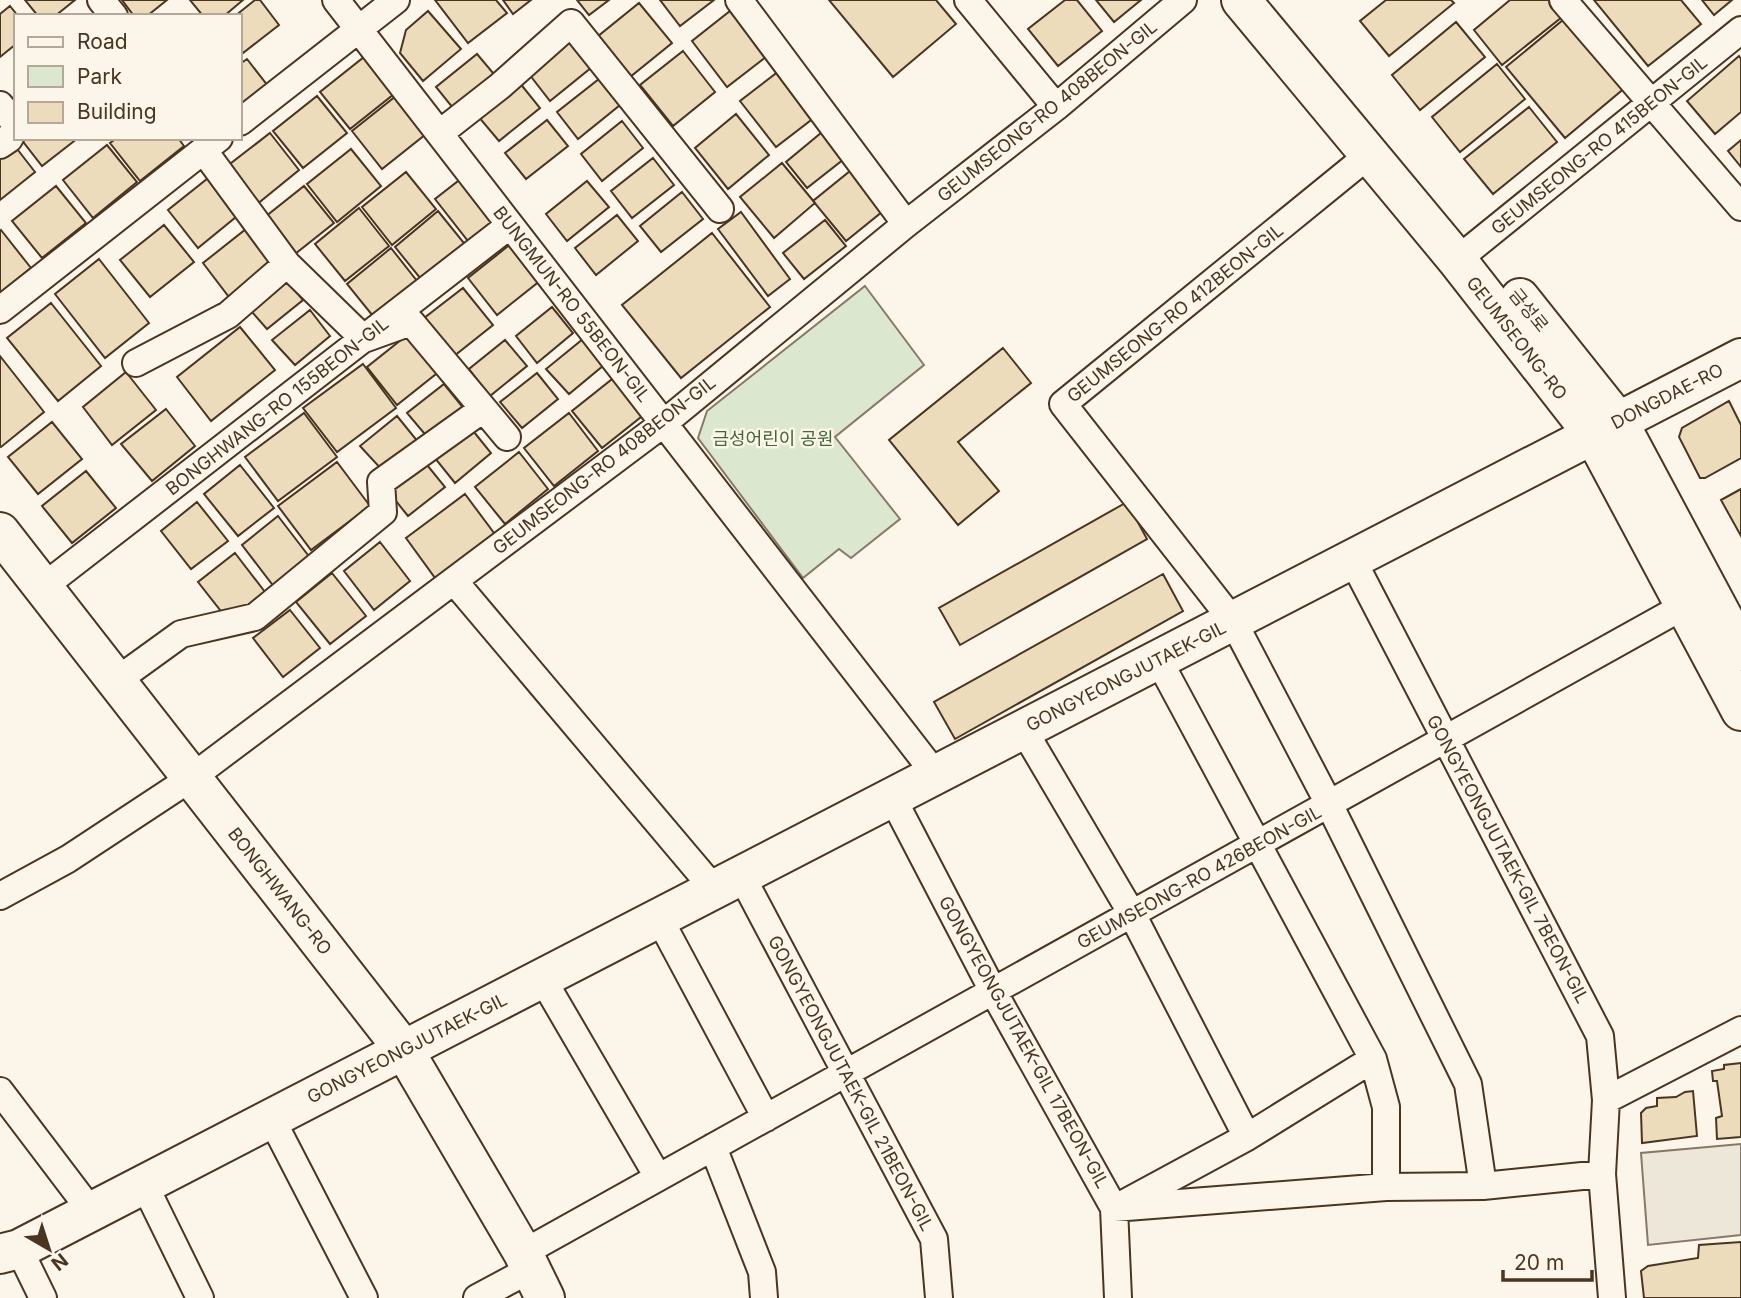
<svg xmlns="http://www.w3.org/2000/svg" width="1741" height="1298" viewBox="0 0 1741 1298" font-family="Inter,'Noto Sans KR',sans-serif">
  <rect width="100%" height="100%" fill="#fbf6e9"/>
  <!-- green -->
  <path fill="#dce7d0" stroke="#887966" stroke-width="2" d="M 865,286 L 924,365 L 835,437 L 900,519 L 851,558 L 839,549 L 803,578 L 698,438 L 707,411 Z"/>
  <!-- parking -->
  <path fill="#ede7d9" stroke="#887966" stroke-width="2" d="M 1741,1144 L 1741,1235 L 1648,1245 L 1641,1153 Z"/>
  <!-- building -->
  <path fill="#ecdcbc" stroke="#4a3520" stroke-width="2" d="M 25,0 L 75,0 L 55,16 L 38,16 Z
    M 122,0 L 167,0 L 147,16 L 134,16 Z
    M 190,0 L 243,0 L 224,16 L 203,16 Z
    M 255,0 L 260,0 L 279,25 L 243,53 L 240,48 L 240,16 L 235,16 Z
    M 435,0 L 496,0 L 507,13 L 468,43 Z
    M 503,0 L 531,0 L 513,14 Z
    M 577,0 L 609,0 L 589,15 Z
    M 660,0 L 714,0 L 680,26 Z
    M 829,0 L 936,0 L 956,24 L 893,77 Z
    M 1065,0 L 1077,0 L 1102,31 L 1058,66 L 1028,29 Z
    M 1096,0 L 1141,0 L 1114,22 Z
    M 1386,0 L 1451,0 L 1454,3 L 1389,56 L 1360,21 Z
    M 1510,0 L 1556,0 L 1567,13 L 1502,65 L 1474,30 Z
    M 1594,0 L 1681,0 L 1701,24 L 1648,66 Z
    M 1702,0 L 1732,0 L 1714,15 Z
    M 639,3 L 672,43 L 630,77 L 597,37 Z
    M 10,6 L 18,16 L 16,16 L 16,44 L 0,57 L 0,14 Z
    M 428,11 L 461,49 L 423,81 L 400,53 L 406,30 Z
    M 730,11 L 766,57 L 727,87 L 692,41 Z
    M 1569,15 L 1627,86 L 1565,138 L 1506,67 Z
    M 1456,22 L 1485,57 L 1420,110 L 1392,75 Z
    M 571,41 L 592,67 L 550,101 L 529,74 Z
    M 683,51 L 715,92 L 673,126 L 640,85 Z
    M 477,54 L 499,80 L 457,113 L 436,87 Z
    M 1739,56 L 1741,59 L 1741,112 L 1715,134 L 1687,101 Z
    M 364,57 L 394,94 L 350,129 L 320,92 Z
    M 247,59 L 268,86 L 240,108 L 240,64 Z
    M 1497,64 L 1525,99 L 1460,152 L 1432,117 Z
    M 779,71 L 815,117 L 776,147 L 740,101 Z
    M 599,79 L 620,105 L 578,139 L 557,112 Z
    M 519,82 L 540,108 L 499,141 L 477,115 Z
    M 317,96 L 347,133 L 303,168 L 273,131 Z
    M 396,96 L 426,134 L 382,169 L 352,131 Z
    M 1529,107 L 1557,142 L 1493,194 L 1464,159 Z
    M 736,114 L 769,155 L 728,189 L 695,148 Z
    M 547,120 L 568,146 L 526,179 L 505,153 Z
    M 622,121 L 643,148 L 602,181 L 581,154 Z
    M 827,128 L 849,155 L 807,188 L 786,162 Z
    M 270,133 L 299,170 L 256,205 L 226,167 Z
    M 23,138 L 78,138 L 42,166 L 21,139 Z
    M 117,138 L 178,138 L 184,146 L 140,181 L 110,143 Z
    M 1741,140 L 1741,167 L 1728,151 Z
    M 14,145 L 35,172 L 0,200 L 0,156 Z
    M 107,145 L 137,182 L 93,218 L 63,180 Z
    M 351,149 L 381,186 L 337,222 L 307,184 Z
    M 653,158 L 674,185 L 632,218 L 611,191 Z
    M 782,163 L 815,203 L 774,238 L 740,197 Z
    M 855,167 L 888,207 L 846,241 L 813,201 Z
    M 406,172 L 436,209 L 392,245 L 362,207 Z
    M 212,175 L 242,212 L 198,248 L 168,210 Z
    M 462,178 L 495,220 L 468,241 L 435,199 Z
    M 587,181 L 609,207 L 567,241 L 546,214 Z
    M 56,186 L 86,223 L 42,258 L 12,221 Z
    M 304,186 L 334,223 L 290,258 L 260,221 Z
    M 682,192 L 703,219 L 661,252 L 640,226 Z
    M 359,208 L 389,246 L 345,281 L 315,244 Z
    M 438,211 L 468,248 L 425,284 L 395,247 Z
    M 741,212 L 790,279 L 768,296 L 718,229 Z
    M 617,215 L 638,241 L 596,275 L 575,248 Z
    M 825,220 L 846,246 L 804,279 L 783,253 Z
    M 164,225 L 194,262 L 150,297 L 120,260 Z
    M 246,229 L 276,266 L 232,301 L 203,263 Z
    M 1,230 L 31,268 L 0,293 L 0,231 Z
    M 712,233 L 770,307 L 681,378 L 622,305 Z
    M 512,243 L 541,280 L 497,315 L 468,278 Z
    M 391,248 L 421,286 L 377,321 L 347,284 Z
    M 99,259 L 149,323 L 105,358 L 55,294 Z
    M 281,274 L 303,300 L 267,329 L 244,303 Z
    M 463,288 L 493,325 L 449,360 L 419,322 Z
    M 51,303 L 101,366 L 58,401 L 7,338 Z
    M 552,307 L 573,333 L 537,363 L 516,336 Z
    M 310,310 L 330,336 L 295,365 L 272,340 Z
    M 240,327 L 275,370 L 211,421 L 177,377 Z
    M 411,332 L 441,370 L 397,405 L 367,367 Z
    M 583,339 L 604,365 L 569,394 L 546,369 Z
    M 505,340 L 527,366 L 490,396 L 469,369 Z
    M 1003,348 L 1031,383 L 958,442 L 999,491 L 958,525 L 889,440 Z
    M 0,356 L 44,412 L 1,447 L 0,446 Z
    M 363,364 L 396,408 L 337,452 L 303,408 Z
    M 126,372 L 156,410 L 112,445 L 83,407 Z
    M 537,373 L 558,399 L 522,428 L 500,402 Z
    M 616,376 L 646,413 L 602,448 L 572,411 Z
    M 444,384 L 465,410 L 429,439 L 407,413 Z
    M 1729,401 L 1741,425 L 1741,458 L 1705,478 L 1700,478 L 1679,437 L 1682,428 Z
    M 166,409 L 195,446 L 152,481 L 121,444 Z
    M 304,413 L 337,457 L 278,501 L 245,457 Z
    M 569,413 L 598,451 L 554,486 L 524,448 Z
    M 397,416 L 419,443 L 383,471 L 360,446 Z
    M 52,422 L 82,459 L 38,494 L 8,457 Z
    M 470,427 L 491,453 L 455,483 L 434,457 Z
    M 519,452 L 548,489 L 505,524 L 475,487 Z
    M 423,460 L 445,487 L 408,516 L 387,490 Z
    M 337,462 L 370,506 L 311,550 L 278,506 Z
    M 240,465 L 274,508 L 238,536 L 204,494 Z
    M 86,471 L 116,508 L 72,543 L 42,506 Z
    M 1741,489 L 1741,536 L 1721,500 Z
    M 465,494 L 497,537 L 438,582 L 406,538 Z
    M 197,502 L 228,541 L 191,569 L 161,531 Z
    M 1127,502 L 1147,539 L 960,645 L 939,608 Z
    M 278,516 L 311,559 L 275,588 L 242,545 Z
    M 380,542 L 410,581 L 374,610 L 344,571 Z
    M 235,553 L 265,592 L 228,620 L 198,582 Z
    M 332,573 L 366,616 L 330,644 L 296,602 Z
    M 1163,574 L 1183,611 L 955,739 L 934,702 Z
    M 290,610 L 320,648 L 283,677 L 253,638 Z
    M 1741,1063 L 1741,1137 L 1717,1139 L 1716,1118 L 1722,1116 L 1717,1081 L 1713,1081 L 1712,1071 L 1724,1069 L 1724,1065 Z
    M 1693,1091 L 1697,1136 L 1642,1143 L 1641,1113 L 1646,1108 L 1657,1106 L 1657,1098 L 1676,1097 L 1685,1092 Z
    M 1741,1242 L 1741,1298 L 1644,1298 L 1641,1271 L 1648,1266 L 1698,1258 L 1699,1245 Z"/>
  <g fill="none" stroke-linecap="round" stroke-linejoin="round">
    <!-- street casing -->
    <g stroke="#4a3520" stroke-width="30">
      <path id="street" d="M 101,0 L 114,16
        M 336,0 L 936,775
        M 739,0 L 906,224
        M 968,0 L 1056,107
        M 1563,0 L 1741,207
        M 0,105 L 16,124
        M 240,122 L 396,0
        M 440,133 L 500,86 L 571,23 L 720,209
        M 0,145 L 9,139 L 16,126
        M 1370,154 L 1063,404 L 1233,621 L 1329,804 L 1468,1084 L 1483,1186
        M 1457,260 L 1741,30
        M 287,264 L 364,339 L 411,322 L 507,437
        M 0,310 L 219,138
        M 136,363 L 228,315 L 287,264 L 204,151
        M 1352,559 L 1600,1036 L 1606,1100 L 1602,1174 L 1612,1298
        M 454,581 L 714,889
        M 43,587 L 510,225
        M 1158,659 L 1373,1059 L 1386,1107 L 1386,1187
        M 116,681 L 181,634 L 255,617 L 383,512 L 381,482 L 483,409
        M 1023,729 L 1132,914 L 1247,1137
        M 892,797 L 993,991 L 1114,1208 L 1118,1298
        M 741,875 L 934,1239 L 939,1298
        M 0,896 L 68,859 L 191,778 L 664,423 L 906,224 L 1056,107 L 1183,0
        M 659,918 L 766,1118
        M 542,978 L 658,1177
        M 0,1091 L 91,1211
        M 1606,1100 L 1741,1030
        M 271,1118 L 364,1298
        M 713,1147 L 762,1272 L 764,1298
        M 144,1184 L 200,1298
        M 1125,1203 L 1247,1137 L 1373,1059
        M 1114,1208 L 1386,1187 L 1483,1186 L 1602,1174
        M 19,1249 L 43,1298
        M 523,1253 L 1684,606
        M 477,1298 L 531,1269"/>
    </g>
    <!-- secondary casing -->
    <g stroke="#4a3520" stroke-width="42">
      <path id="secondary" d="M 1241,0 L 1457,260 L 1593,434 L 1741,711
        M 1520,298 L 1618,421 L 1741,651
        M 0,532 L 404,1050 L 523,1253 L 545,1298
        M 0,1254 L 19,1249 L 1741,358"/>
    </g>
    <!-- street -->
    <use href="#street" stroke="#fbf6e9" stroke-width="26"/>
    <!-- secondary -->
    <use href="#secondary" stroke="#fbf6e9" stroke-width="38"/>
  </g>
  <g text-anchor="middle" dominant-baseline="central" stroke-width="5" stroke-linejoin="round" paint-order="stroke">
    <!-- street labels -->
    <g font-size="18" fill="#4a3520" stroke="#fbf6e9">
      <text transform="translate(1047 111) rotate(-39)">GEUMSEONG-RO 408BEON-GIL</text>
      <text transform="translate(1599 145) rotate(-39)">GEUMSEONG-RO 415BEON-GIL</text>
      <text transform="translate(572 304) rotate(52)">BUNGMUN-RO 55BEON-GIL</text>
      <text transform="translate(1529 310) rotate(51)">금성로</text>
      <text transform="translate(1175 313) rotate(-39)">GEUMSEONG-RO 412BEON-GIL</text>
      <text transform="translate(1517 338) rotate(52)">GEUMSEONG-RO</text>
      <text transform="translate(1667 396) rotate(-27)">DONGDAE-RO</text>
      <text transform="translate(277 406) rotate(-38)">BONGHWANG-RO 155BEON-GIL</text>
      <text transform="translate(604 465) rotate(-38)">GEUMSEONG-RO 408BEON-GIL</text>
      <text transform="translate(1126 676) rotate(-27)">GONGYEONGJUTAEK-GIL</text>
      <text transform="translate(1508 859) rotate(62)">GONGYEONGJUTAEK-GIL 7BEON-GIL</text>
      <text transform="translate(1199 877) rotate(-29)">GEUMSEONG-RO 426BEON-GIL</text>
      <text transform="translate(280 891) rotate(52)">BONGHWANG-RO</text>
      <text transform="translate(1024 1042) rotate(61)">GONGYEONGJUTAEK-GIL 17BEON-GIL</text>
      <text transform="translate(407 1048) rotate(-27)">GONGYEONGJUTAEK-GIL</text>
      <text transform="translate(851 1083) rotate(62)">GONGYEONGJUTAEK-GIL 21BEON-GIL</text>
    </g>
    <!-- park labels -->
    <g font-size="18" fill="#436837" stroke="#fbf6e9">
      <text x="773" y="438">금성어린이 공원</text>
    </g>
  </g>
  <!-- legend -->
  <rect x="14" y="14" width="228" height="126" fill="#fbf6e9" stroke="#b4a999" stroke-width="2"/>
  <rect x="28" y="37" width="35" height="10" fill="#fbf6e9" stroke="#b4a999" stroke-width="2"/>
  <text x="77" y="49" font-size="21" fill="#4a3520">Road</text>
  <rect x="28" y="66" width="35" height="21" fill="#dce7d0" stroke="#b4a999" stroke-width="2"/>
  <text x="77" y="84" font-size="21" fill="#4a3520">Park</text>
  <rect x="28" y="102" width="35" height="21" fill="#ecdcbc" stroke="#b4a999" stroke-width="2"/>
  <text x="77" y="119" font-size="21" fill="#4a3520">Building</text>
  <!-- north arrow -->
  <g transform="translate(49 1249) rotate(141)" stroke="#fbf6e9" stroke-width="5" paint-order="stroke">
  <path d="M0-5L12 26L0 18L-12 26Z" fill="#4a3520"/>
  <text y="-10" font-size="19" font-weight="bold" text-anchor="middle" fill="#4a3520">N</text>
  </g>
  <!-- scale -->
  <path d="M1503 1270v10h89v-10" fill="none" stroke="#4a3520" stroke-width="3.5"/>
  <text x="1514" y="1270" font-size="21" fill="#4a3520" stroke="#fbf6e9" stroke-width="5" paint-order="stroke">20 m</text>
</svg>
